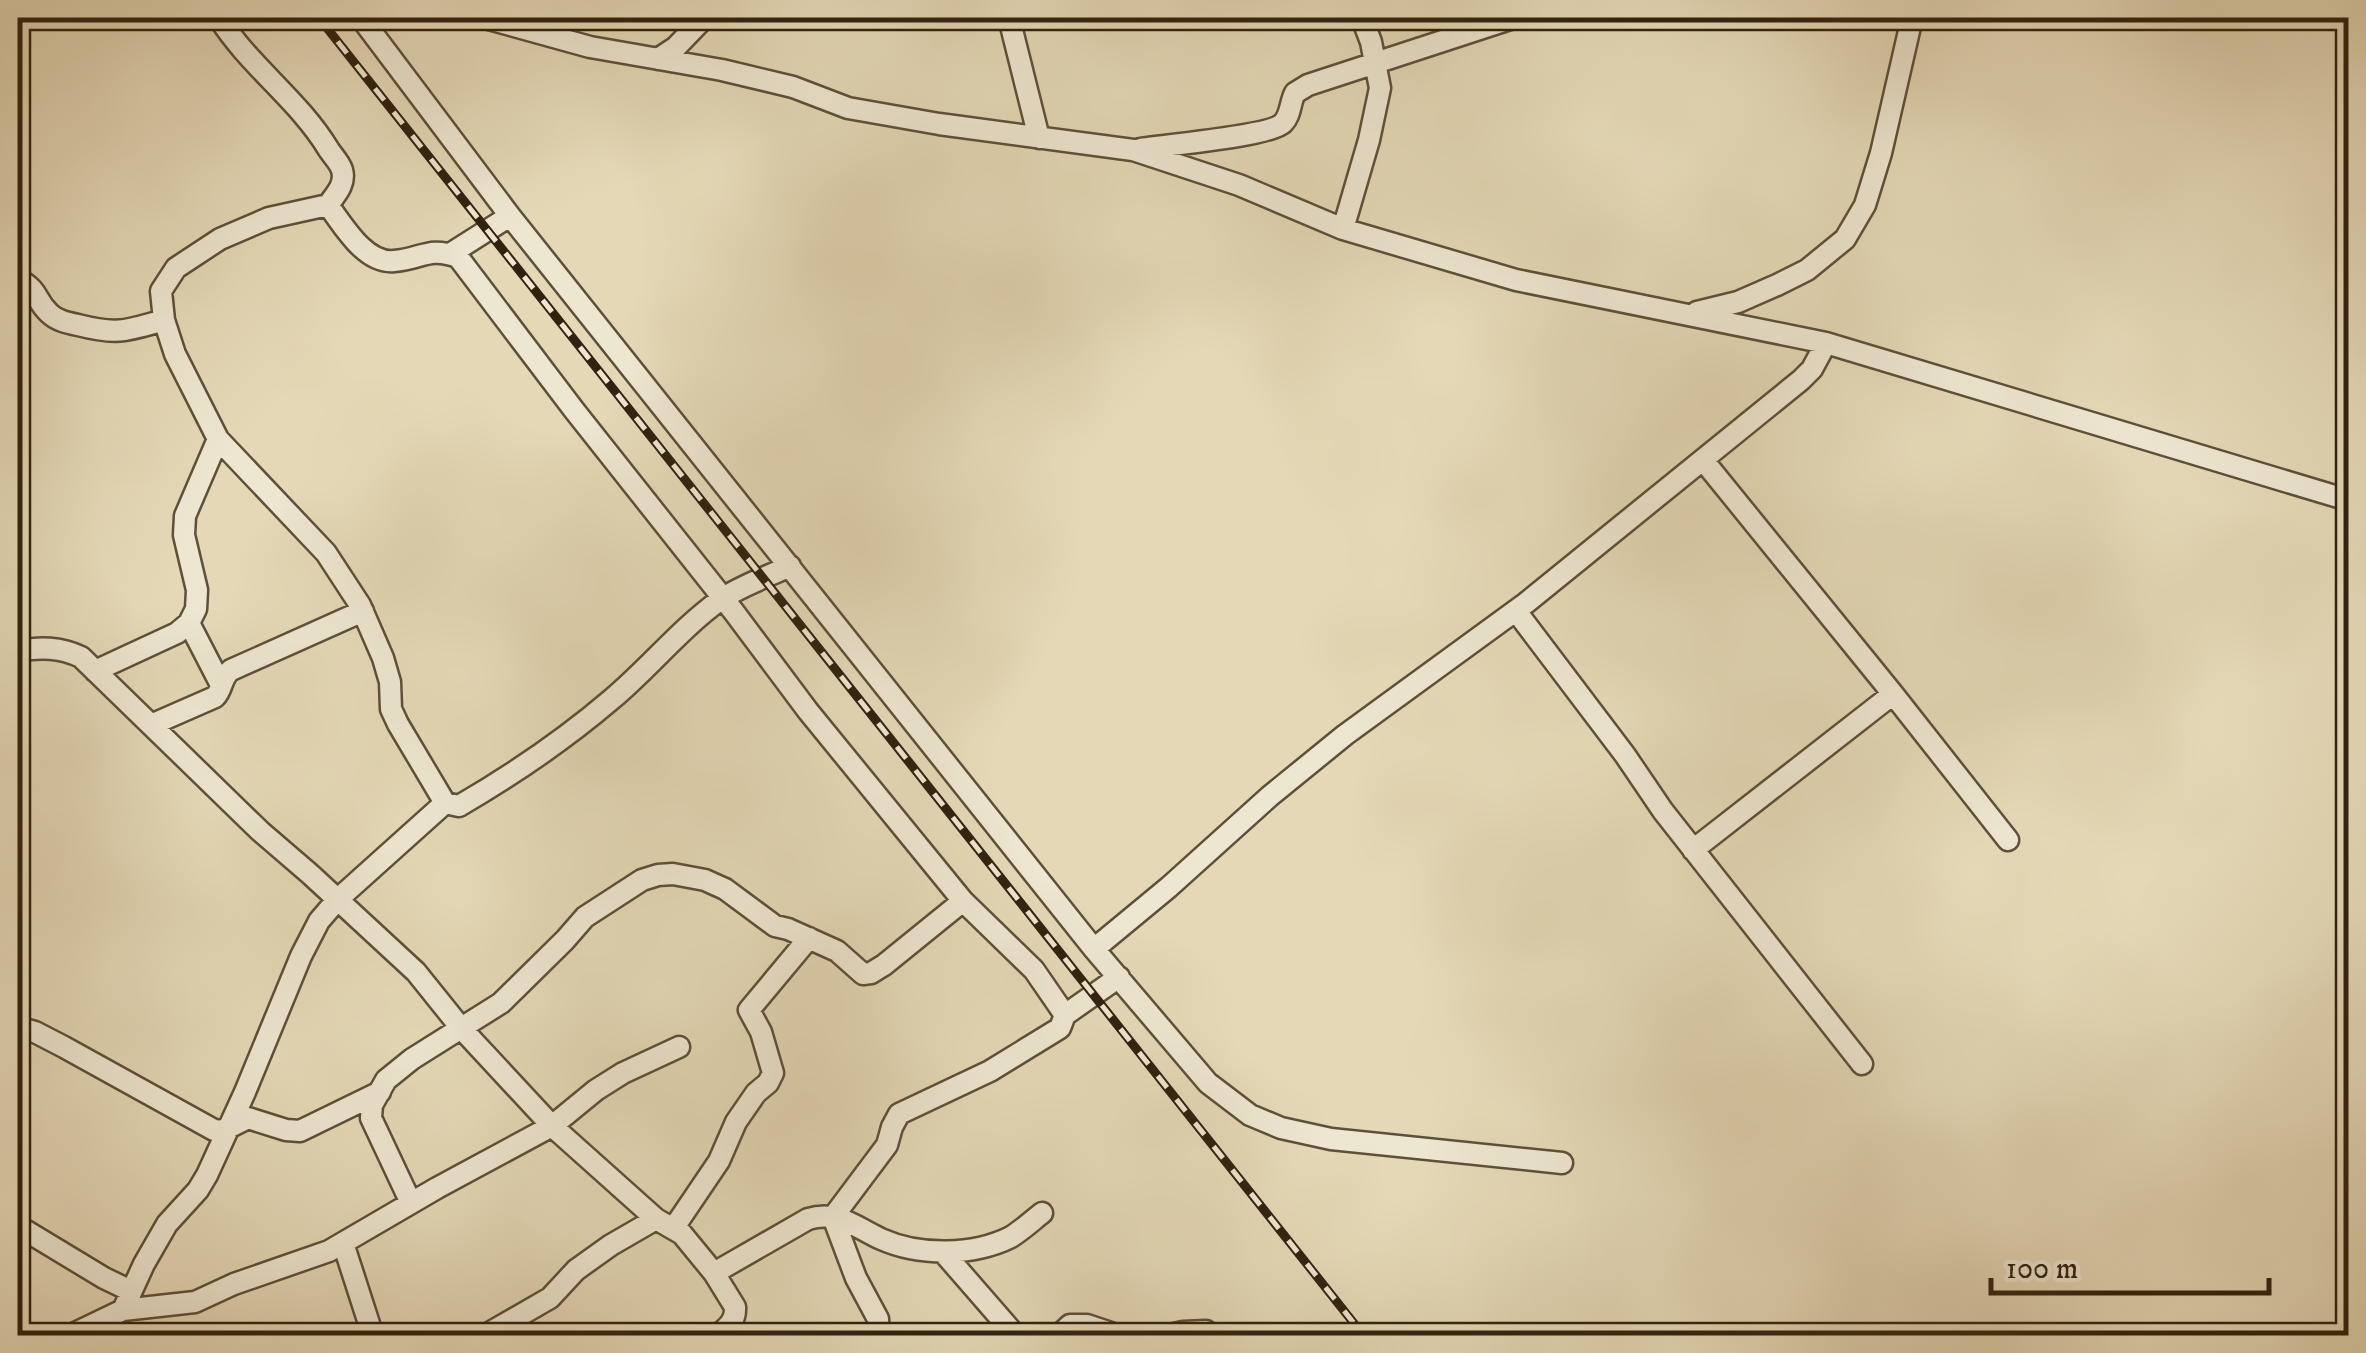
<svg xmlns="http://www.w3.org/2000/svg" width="2366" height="1353" viewBox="0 0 2366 1353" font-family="'IM FELL DW Pica',serif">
  <rect width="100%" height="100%" fill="#e4d8b6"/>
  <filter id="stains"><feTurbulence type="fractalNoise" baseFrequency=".002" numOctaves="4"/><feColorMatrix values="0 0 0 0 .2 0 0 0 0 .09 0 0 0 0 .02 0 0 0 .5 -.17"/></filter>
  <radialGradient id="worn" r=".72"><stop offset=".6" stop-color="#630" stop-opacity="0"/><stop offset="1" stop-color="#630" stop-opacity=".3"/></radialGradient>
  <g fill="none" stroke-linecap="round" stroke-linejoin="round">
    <!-- street casing -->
    <g stroke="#5e5039" stroke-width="25">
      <path id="street" d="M 219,18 C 250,67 299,100 329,150 C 333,156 340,163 342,170 C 346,184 336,194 328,205 C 343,225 365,264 394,261 C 422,259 428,246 458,257 L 574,410 L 734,612 L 808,711 L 963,901 L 1034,970 L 1065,1015 L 1060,1028 L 990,1071 L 899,1114 L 892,1127 L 887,1145 L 833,1217 L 856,1278 L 878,1319 L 879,1336
        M 361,18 L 510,216 L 1094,949 L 1208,1083 L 1250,1115 L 1281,1128 L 1331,1139 L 1562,1163
        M 485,18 L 590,47 L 722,70 L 793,87 L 848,108 L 939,124 L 1133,150 L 1239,185 L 1343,229 L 1516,280 L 1826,343 L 2348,500
        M 1009,18 L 1039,138
        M 658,59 L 676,47 L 704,18
        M 1140,149 C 1165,145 1271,136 1283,123 C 1291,115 1290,102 1295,93 L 1308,85 L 1513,18
        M 328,205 L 269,218 L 220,239 L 176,268 L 161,291 L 164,320 L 175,354 L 218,439 L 326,553 L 360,605 L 383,658 L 390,682 L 391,709 L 398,724 L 445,803
        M 1343,229 L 1369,140 L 1380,88 L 1371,42 L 1362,18
        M 450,254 L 510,216
        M 18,279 C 41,292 34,299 49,313 C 57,321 68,323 78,325 C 117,335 126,331 164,320
        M 1697,312 L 1738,302 L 1777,285 L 1807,270 L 1845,239 L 1865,205 L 1881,153 L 1912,18
        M 1703,460 L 1893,694 L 2008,840
        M 1516,611 L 1625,755 L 1663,811 L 1862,1064
        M 189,623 L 221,685
        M 18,651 C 40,647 60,647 81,657 L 260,831 L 310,874 L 416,972 L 461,1028 L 552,1126 L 656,1219 L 682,1234 L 714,1273 L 735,1307 C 736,1321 728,1327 717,1336
        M 95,671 L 177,633 L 189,623 L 196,609 L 197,590 L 184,535 L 185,516 L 218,439
        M 151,725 L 215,697 C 223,689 221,677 231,670 L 363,611
        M 1693,850 L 1893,694
        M 1094,949 L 1169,887 L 1270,796 L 1345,735 L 1526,603 L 1801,380 L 1812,369 L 1826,343
        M 1065,1015 L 1119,977
        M 18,1027 L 35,1032 L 64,1047 L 214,1130 L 222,1131 L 248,1118 L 286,1130 L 300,1131 L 380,1092
        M 411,1203 L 371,1118 L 372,1105 L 386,1080 L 412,1059 L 501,1003 L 565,940 L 585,917 L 642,880 L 658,875 L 673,874 L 705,880 L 725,889 L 775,926 L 788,929 L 837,951 L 863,974 L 871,973 L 884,965 L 963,901
        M 18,1226 L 104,1278 L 131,1291
        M 673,1229 L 719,1161 L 736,1122 L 756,1093 L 768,1083 L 773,1073 L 761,1032 L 749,1010 L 809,938
        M 343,1243 L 373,1336
        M 943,1252 L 1016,1336
        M 714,1273 L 808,1219 C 838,1210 855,1227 881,1239 C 919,1256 973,1256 1011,1237 C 1022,1230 1032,1221 1042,1213
        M 123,1310 L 144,1264 L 167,1224 L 198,1190 L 207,1175 L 245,1092 L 301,956 L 319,921 L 337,900 L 445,803 L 459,806 C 514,774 564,740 612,699 C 649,668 680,629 720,600 C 740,586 767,577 790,566
        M 69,1336 L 123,1310 L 195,1302 L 234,1284 L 329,1251 L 437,1188 L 552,1126 L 596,1090 L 623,1073 L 679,1047
        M 484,1336 L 550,1298 L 576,1270 L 611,1245 L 656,1219
        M 1058,1336 L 1070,1325 L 1087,1325 L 1120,1336
        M 1165,1336 L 1183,1332 L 1206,1331"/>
    </g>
    <!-- street -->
    <use href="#street" stroke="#ede6d0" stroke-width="20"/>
    <!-- rail casing -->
    <g stroke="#31220f" stroke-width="9">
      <path id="rail" d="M 319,18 L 1364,1336"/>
    </g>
    <!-- rail -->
    <use href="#rail" stroke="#ede6d0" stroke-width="5" stroke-dasharray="15" stroke-linecap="butt"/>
  </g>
  <!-- margin -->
  <rect width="2366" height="1353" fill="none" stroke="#e4d8b6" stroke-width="60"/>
  <rect x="20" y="20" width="2326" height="1313" fill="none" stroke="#31220f" stroke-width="5"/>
  <rect x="30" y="30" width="2306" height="1293" fill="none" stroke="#31220f" stroke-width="2.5"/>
  <!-- scale -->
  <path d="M1991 1278v15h278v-15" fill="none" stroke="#31220f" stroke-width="5"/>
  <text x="2006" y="1278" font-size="30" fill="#31220f" stroke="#ede6d0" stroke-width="8" paint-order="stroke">100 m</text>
  <rect width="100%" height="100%" filter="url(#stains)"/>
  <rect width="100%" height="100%" fill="url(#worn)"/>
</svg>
